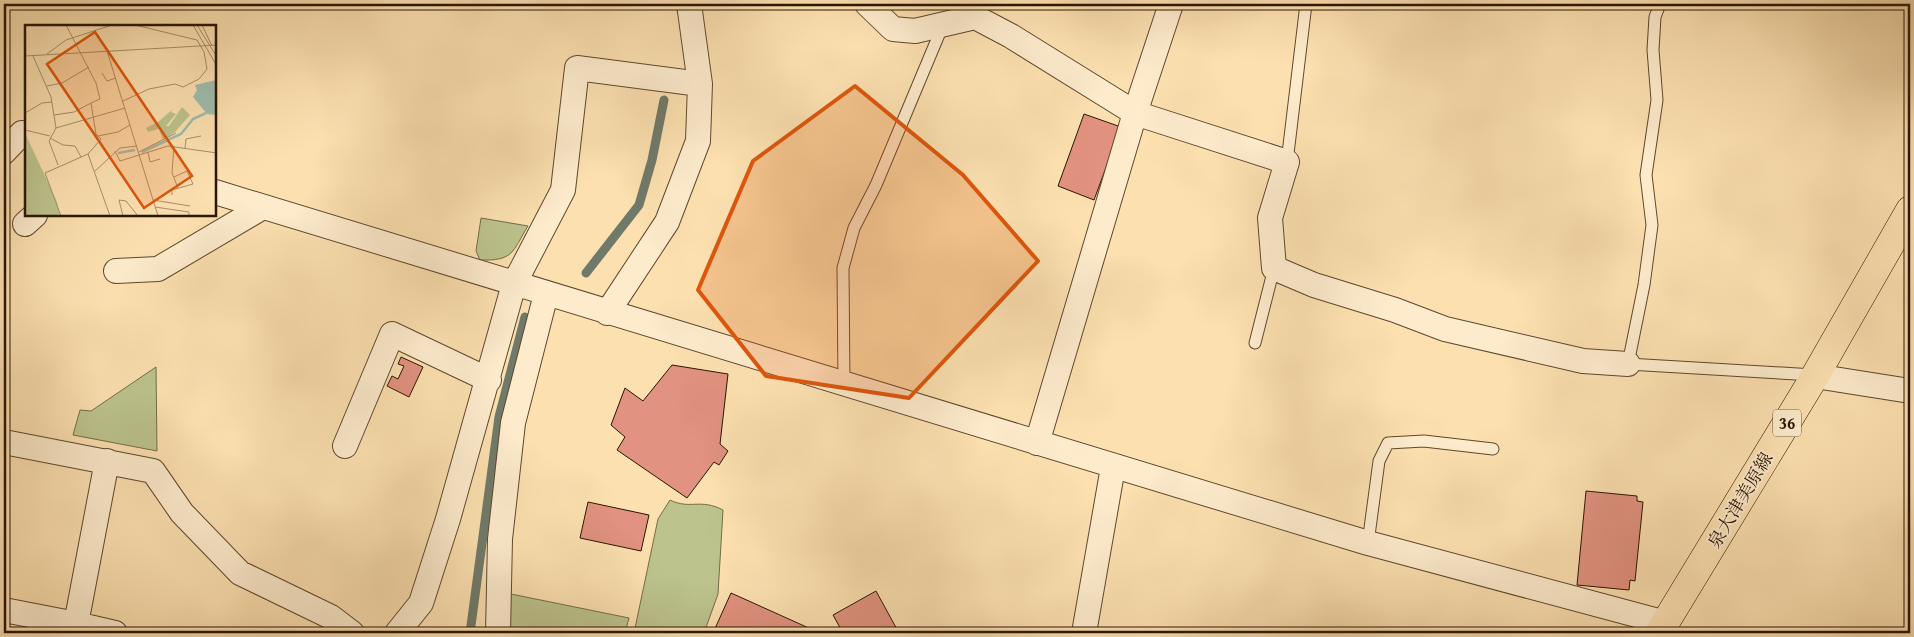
<svg xmlns="http://www.w3.org/2000/svg" width="1914" height="637" viewBox="0 0 1914 637" font-family="'Gentium Book Plus','Noto Serif JP',serif">
  <rect width="100%" height="100%" fill="#fce0b0"/>
  <filter id="stains"><feTurbulence type="fractalNoise" baseFrequency=".004" numOctaves="4"/><feColorMatrix values="0 0 0 0 .2 0 0 0 0 .09 0 0 0 0 .02 0 0 0 .5 -.17"/></filter>
  <radialGradient id="worn" r=".72"><stop offset=".6" stop-color="#630" stop-opacity="0"/><stop offset="1" stop-color="#630" stop-opacity=".3"/></radialGradient>
  <!-- green -->
  <path fill="#bcc38d" stroke="#736c48" d="M 481,218 L 528,226 C 512,252 514,261 480,260 L 476,251 Z
    M 156,367 L 157,451 L 73,435 L 80,410 L 91,411 Z
    M 670,500 C 690,510 700,498 723,510 L 718,594 L 704,633 L 634,633 L 658,519 Z
    M 506,593 L 629,618 L 625,633 L 506,633 Z"/>
  <g fill="none" stroke-linecap="round" stroke-linejoin="round">
    <!-- stream -->
    <path stroke="#707a6a" stroke-width="9" d="M 586,273 L 639,205 L 652,160 L 664,100
      M 470,633 L 499,417 L 525,317"/>
  </g>
  <!-- building -->
  <path fill="#e19280" stroke="#2a1602" d="M 1084,114 L 1121,127 L 1094,200 L 1058,186 Z
    M 401,357 L 423,367 L 409,397 L 387,386 L 392,376 L 398,379 L 404,366 L 398,364 Z
    M 672,365 L 728,374 L 720,444 L 728,451 L 719,465 L 714,462 L 687,498 L 617,450 L 625,437 L 611,425 L 625,388 L 643,401 Z
    M 1586,491 L 1637,496 L 1637,501 L 1643,502 L 1635,581 L 1630,580 L 1629,590 L 1577,585 Z
    M 588,502 L 649,515 L 641,551 L 580,538 Z
    M 876,591 L 899,633 L 843,633 L 833,615 Z
    M 731,593 L 811,629 L 809,633 L 713,633 Z"/>
  <g fill="none" stroke-linecap="round" stroke-linejoin="round">
    <!-- service casing -->
    <g stroke="#5e482e" stroke-width="13">
      <path id="service" d="M 1660,4 L 1655,17 L 1653,50 L 1657,100 L 1646,175 L 1652,225 L 1644,285 L 1628,364 L 1814,375
        M 1287,162 L 1306,4
        M 1255,343 L 1274,268
        M 844,385 L 843,268 L 854,228 L 876,185 L 943,25
        M 1368,543 L 1379,461 L 1388,443 L 1424,441 L 1493,449"/>
    </g>
    <!-- minor casing -->
    <g stroke="#5e482e" stroke-width="26">
      <path id="minor" d="M 867,4 L 893,29 L 915,31 L 975,17 L 1011,36 L 1135,113 L 1287,162 L 1270,218 L 1274,268 L 1314,285 L 1395,310 L 1445,329 L 1583,361 L 1628,364
        M 4,152 L 22,133
        M 215,192 L 1368,543 L 1666,623
        M 25,224 L 35,215
        M 116,271 L 158,269 L 263,207
        M 607,313 L 667,222 L 698,141 L 700,84 L 689,4
        M 1815,376 L 1910,391
        M 4,442 L 153,471 L 182,513 L 240,573 L 331,617 L 352,633
        M 1037,443 L 1135,113 L 1171,4
        M 345,446 L 392,334 L 489,380
        M 4,610 L 76,624 L 107,461
        M 76,624 L 115,633
        M 397,633 L 421,603 L 448,519 L 514,284 L 563,190 L 577,68 L 700,84
        M 498,633 L 500,539 L 513,423 L 546,294
        M 1084,633 L 1113,467"/>
    </g>
    <!-- primary casing -->
    <g stroke="#2a1602" stroke-width="29">
      <path id="primary" d="M 1659,633 L 1815,376 L 1910,210"/>
    </g>
    <!-- service -->
    <use href="#service" stroke="#fdebcc" stroke-width="11"/>
    <!-- minor -->
    <use href="#minor" stroke="#fdebcc" stroke-width="24"/>
    <!-- primary -->
    <use href="#primary" stroke="#fce0b0" stroke-width="28"/>
  </g>
  <!-- marked area -->
  <path fill="#de560c" fill-opacity="0.2" stroke="#de560c" stroke-width="4" stroke-linejoin="round" d="M 855,86 L 963,175 L 1038,261 L 909,398 L 766,376 L 698,290 L 753,161 Z"/>
  <g text-anchor="middle" dominant-baseline="central" stroke-width="4" stroke-linejoin="round" paint-order="stroke">
    <!-- shield labels -->
    <rect fill="#fdebcc" stroke="#69563f" stroke-width="1" x="1773" y="409.5" width="28" height="27" rx="4"/>
    <g font-size="16" font-weight="bold" fill="#2a1602">
      <text x="1787" y="423">36</text>
    </g>
    <!-- street labels -->
    <g font-size="18" fill="#2a1602" stroke="#fdebcc">
      <text transform="translate(1740 500) rotate(-59)">泉大津美原線</text>
    </g>
  </g>
  <!-- overview -->
  <g transform="translate(25 25)">
    <rect width="191" height="191" fill="#fce0b0"/>
    <path d="M 157,82 L 165,90 L 150,107 L 138,115 L 134,104 L 136,103 L 123,107 L 121,103 L 133,97 L 148,84 L 146,87 L 151,89 L 141,101 L 144,101 ZM 0,108 L 32,177 L 35,191 L 0,191 Z" fill="#bcc38d"/>
    <path d="M 191,55 L 191,90 L 182,89 L 168,72 L 172,65 L 170,60 Z" fill="#9fbdaf"/>
    <path fill="none" stroke="#9fbdaf" stroke-width="2.5" d="M 117,127 L 156,109 L 168,94 L 181,88M 93,128 L 110,125"/>
    <path fill="none" stroke="#a88f6a" stroke-width="1" d="M 168,0 L 192,41M 172,0 L 192,32M 177,0 L 187,21M 82,26 L 133,191M 22,29 L 41,15 L 87,0M 0,31 L 192,20M 8,31 L 26,72 L 31,103 L 100,83M 77,48 L 82,56 L 91,53M 22,61 L 37,58 L 64,42M 98,76 L 124,64 L 150,59 L 158,62 L 174,54 L 182,44 L 179,27 L 172,15 L 110,0M 0,88 L 17,78 L 27,77M 29,90 L 49,87 L 66,78M 31,103 L 24,116 L 33,140M 0,105 L 25,111M 73,111 L 93,107 L 105,100M 25,113 L 38,120 L 50,121 L 56,132M 149,121 L 147,148 L 153,163M 160,123 L 161,114 L 176,111M 90,126 L 95,136 L 143,121 L 192,128M 114,127 L 151,108M 123,127 L 125,137 L 135,134M 63,129 L 85,191M 70,146 L 95,123 L 112,121M 147,170 L 147,165 L 168,159 L 162,146 L 149,152M 128,175 L 165,181M 130,182 L 164,187 L 164,191M 36,191 L 20,148 L 63,129 L 76,114 L 71,109 L 66,78 L 75,74 L 71,58 L 41,0M 98,191 L 94,175 L 101,176 L 113,191"/>
    <path fill="#de560c" fill-opacity="0.15" stroke="#de560c" stroke-width="2.5" d="M 70,7 L 167,151 L 119,183 L 22,39 Z"/>
    <rect width="191" height="191" fill="none" stroke="#2a1602" stroke-width="2.5"/>
  </g>
  <!-- margin -->
  <rect width="1914" height="637" fill="none" stroke="#fce0b0" stroke-width="20"/>
  <rect x="5" y="5" width="1904" height="627" fill="none" stroke="#2a1602" stroke-width="2.5"/>
  <rect x="10" y="10" width="1894" height="617" fill="none" stroke="#2a1602"/>
  <rect width="100%" height="100%" filter="url(#stains)"/>
  <rect width="100%" height="100%" fill="url(#worn)"/>
</svg>
